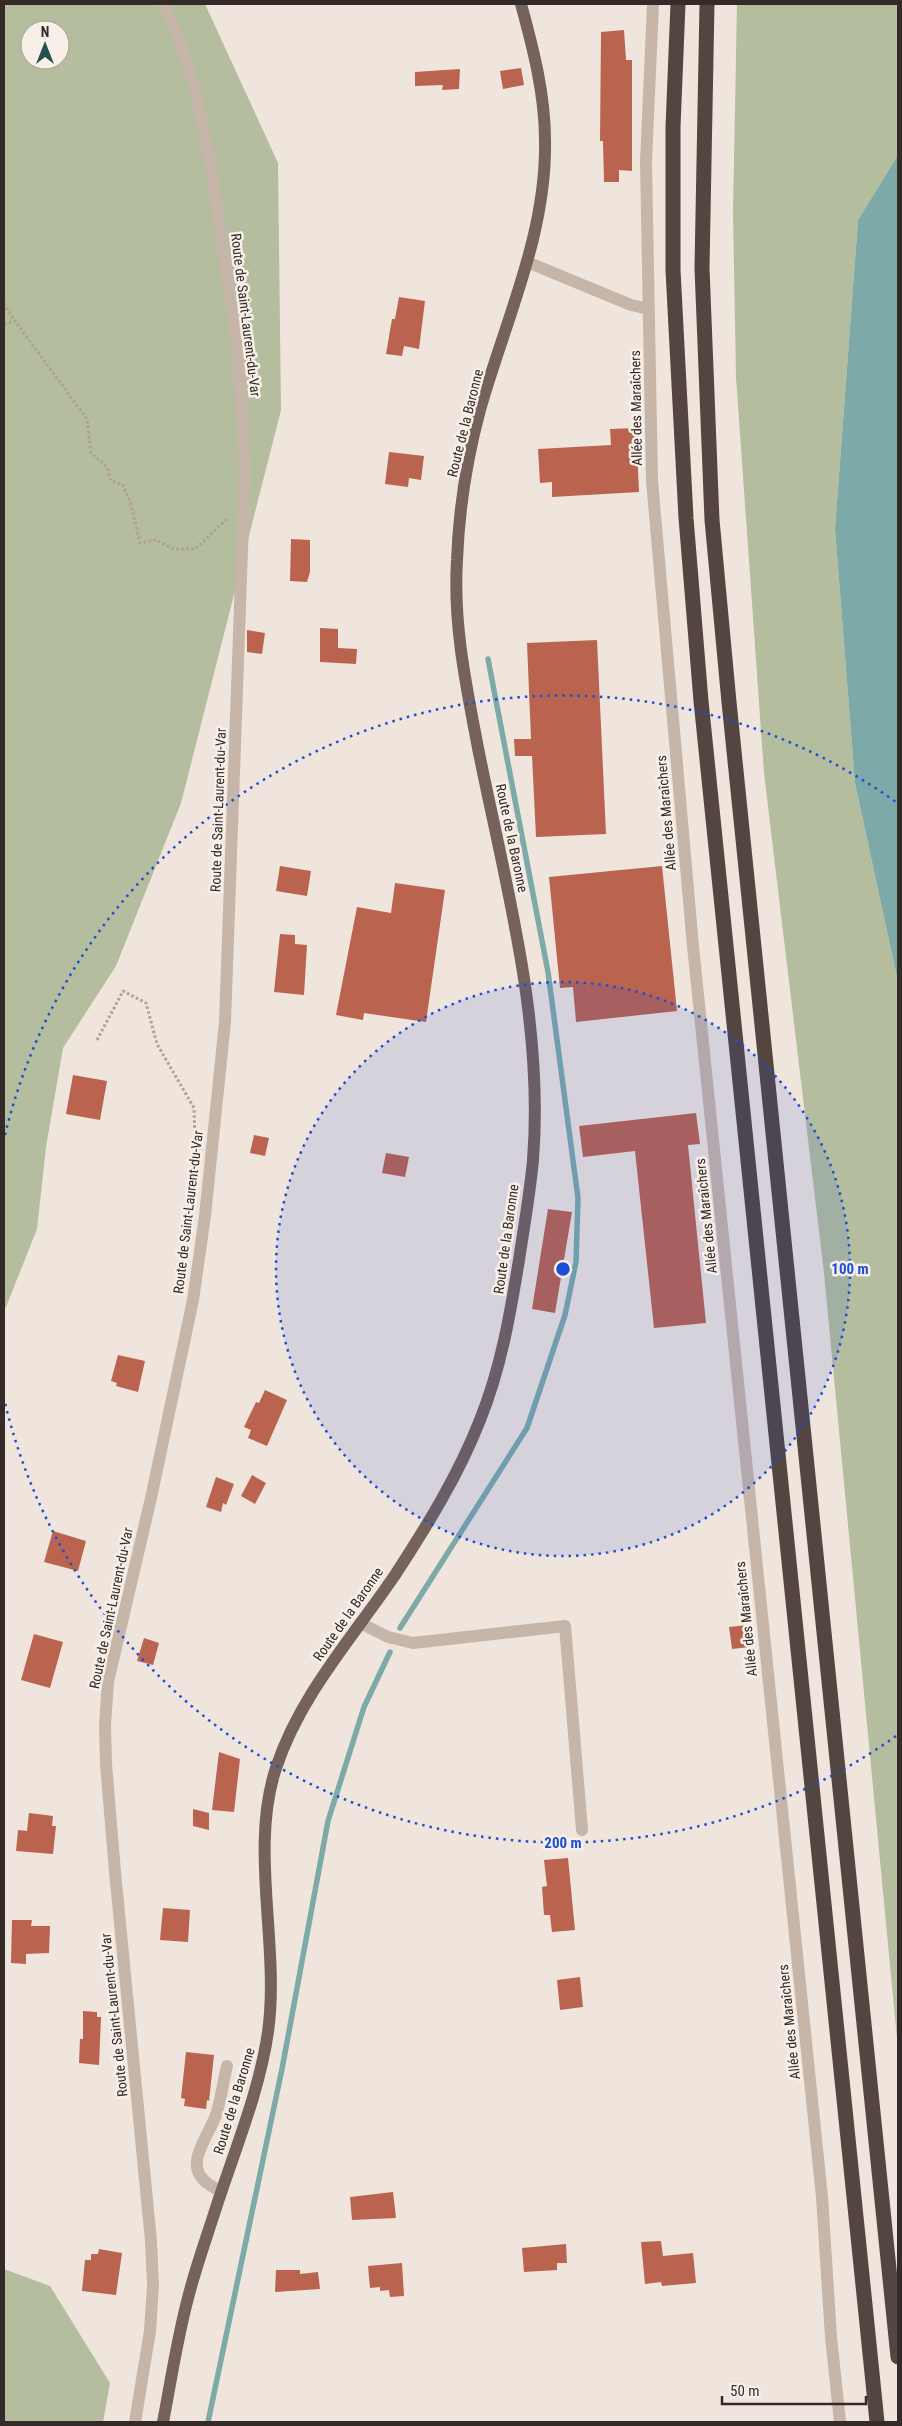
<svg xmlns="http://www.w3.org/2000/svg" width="902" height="2426" viewBox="0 0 902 2426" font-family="'Roboto Condensed',sans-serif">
  <rect width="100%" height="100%" fill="#efe5dc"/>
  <!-- green -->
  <path fill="#b4bd9d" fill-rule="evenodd" d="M 4,4 L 205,4 L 278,163 L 281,410 L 181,803 L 116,966 L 63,1048 L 46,1147 L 37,1229 L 4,1312 ZM 30,30 L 60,30 L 60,60 L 30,60 Z
    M 737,4 L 898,4 L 898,155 L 858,220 L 835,529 L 855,783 L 898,982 L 898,2049 L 824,1273 L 764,773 L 736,377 L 733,212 Z
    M 4,2269 L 50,2286 L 110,2383 L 103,2422 L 4,2422 Z"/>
  <!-- water -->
  <path fill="#7daaa9" d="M 898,155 L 898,982 L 855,783 L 835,529 L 858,220 Z"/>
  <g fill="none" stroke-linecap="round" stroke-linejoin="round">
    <!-- stream -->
    <path stroke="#7daaa9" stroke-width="5.5" d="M 400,1628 L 527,1428 L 565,1315 L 576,1262 L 578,1198 L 548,972 L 488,659
      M 208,2422 L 282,2069 L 328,1821 L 364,1707 L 390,1652"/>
  </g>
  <!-- building -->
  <path fill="#ba644f" d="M 624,30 L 626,60 L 632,60 L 632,171 L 619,170 L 619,182 L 604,182 L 603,141 L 600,141 L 601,32 Z
    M 521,68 L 524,85 L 503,89 L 500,71 Z
    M 460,69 L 459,89 L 442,90 L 443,85 L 415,86 L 415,72 Z
    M 399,297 L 425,301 L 419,349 L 404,346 L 402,356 L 386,354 L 392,319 L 395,319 Z
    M 636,428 L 639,492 L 552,497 L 552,482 L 540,483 L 538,449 L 611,445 L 610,429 Z
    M 389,452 L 424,456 L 421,480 L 409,478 L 408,487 L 385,484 Z
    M 291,539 L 310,540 L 310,572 L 307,582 L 290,581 Z
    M 320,628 L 338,629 L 338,648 L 357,649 L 356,664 L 320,662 Z
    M 247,630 L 265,633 L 262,654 L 247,652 Z
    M 597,640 L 606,834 L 536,837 L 532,756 L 515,756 L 514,739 L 531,739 L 527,643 Z
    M 280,866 L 311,871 L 307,896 L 276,891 Z
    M 662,866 L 677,1011 L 576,1022 L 573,987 L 560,988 L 549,877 Z
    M 395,883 L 445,890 L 426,1022 L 364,1013 L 363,1020 L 336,1015 L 357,907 L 391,913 Z
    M 280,934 L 295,935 L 295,944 L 307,945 L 304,995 L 274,992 Z
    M 73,1075 L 107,1081 L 100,1120 L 66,1114 Z
    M 696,1113 L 700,1144 L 688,1145 L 706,1323 L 654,1328 L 635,1151 L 583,1157 L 579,1126 Z
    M 254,1135 L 269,1138 L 265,1156 L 250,1153 Z
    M 386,1153 L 409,1157 L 405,1177 L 382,1173 Z
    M 548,1209 L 572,1212 L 555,1313 L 532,1309 Z
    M 118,1355 L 145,1361 L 138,1392 L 116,1386 L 117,1383 L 111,1381 Z
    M 265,1390 L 287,1400 L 267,1446 L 248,1438 L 251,1430 L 244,1427 L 256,1402 L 259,1403 Z
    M 252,1475 L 266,1483 L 255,1504 L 241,1496 Z
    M 216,1477 L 234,1484 L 226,1505 L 223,1503 L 221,1512 L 206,1507 Z
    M 53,1531 L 86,1541 L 78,1571 L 44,1562 Z
    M 748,1625 L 750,1647 L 732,1649 L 729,1627 Z
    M 34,1634 L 63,1642 L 50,1688 L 21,1680 Z
    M 144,1638 L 159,1643 L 153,1665 L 137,1661 Z
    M 219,1752 L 240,1759 L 234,1812 L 212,1810 Z
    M 193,1809 L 209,1813 L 209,1830 L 193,1826 Z
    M 29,1813 L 53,1816 L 52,1826 L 56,1826 L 53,1854 L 16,1851 L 18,1830 L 27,1831 Z
    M 568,1858 L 575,1930 L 552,1932 L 550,1915 L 544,1915 L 542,1887 L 547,1886 L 544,1860 Z
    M 163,1908 L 190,1910 L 188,1942 L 160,1940 Z
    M 12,1920 L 32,1920 L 31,1926 L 50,1926 L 49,1953 L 26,1954 L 26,1964 L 11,1963 Z
    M 580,1977 L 583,2007 L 560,2010 L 557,1980 Z
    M 83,2011 L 97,2012 L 97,2017 L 101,2017 L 99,2065 L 79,2063 L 80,2039 L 83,2039 Z
    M 186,2052 L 214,2055 L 209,2101 L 207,2100 L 206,2109 L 184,2106 L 185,2099 L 181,2098 Z
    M 393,2192 L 396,2218 L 352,2220 L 350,2197 Z
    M 661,2241 L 663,2256 L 693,2253 L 696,2283 L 662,2286 L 661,2282 L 645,2284 L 641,2242 Z
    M 566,2244 L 567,2263 L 557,2263 L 557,2270 L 524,2272 L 522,2248 Z
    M 99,2249 L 122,2253 L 116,2295 L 82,2291 L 85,2260 L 91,2260 L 91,2254 L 98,2254 Z
    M 402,2263 L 404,2296 L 390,2297 L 389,2290 L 380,2291 L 380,2287 L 370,2288 L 368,2266 Z
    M 276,2270 L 300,2270 L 300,2274 L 318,2272 L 320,2289 L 275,2292 Z"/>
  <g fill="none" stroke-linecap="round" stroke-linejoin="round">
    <!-- path -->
    <path stroke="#b29f93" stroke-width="3" stroke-dasharray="2.5 2.5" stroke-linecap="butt" d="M 4,303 L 15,321
      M 4,324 L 15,321 L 87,419 L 91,453 L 107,467 L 111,481 L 122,484 L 130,501 L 140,543 L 156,540 L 174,549 L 195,549 L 227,519
      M 97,1040 L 123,991 L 146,1003 L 157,1044 L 194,1108 L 195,1142"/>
    <!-- minor -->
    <path stroke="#c6b5a9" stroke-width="12" d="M 653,4 L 646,162 L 652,481 L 693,946 L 822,2197 L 831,2337 L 840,2422
      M 527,262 L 631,305 L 649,309
      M 360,1623 L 388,1637 L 413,1643 L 565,1626 L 582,1830
      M 221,2191 C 177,2172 204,2146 216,2115 C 221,2100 223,2082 227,2066
      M 135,2422 L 150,2331 L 153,2285 L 151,2241 L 115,1872 L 106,1764 L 105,1725 L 108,1682 L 151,1498 L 193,1300 L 205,1216 L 225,1022 L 245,467 L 238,352 L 211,167 L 196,93 L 183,50 L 164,4"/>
    <!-- major -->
    <path stroke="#75625b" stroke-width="12" d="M 163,2422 C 171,2381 177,2339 188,2298 C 195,2270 205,2242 214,2214 C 233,2154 259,2094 268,2032 C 280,1946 249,1849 276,1768 C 300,1695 353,1637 395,1575 C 427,1526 459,1474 480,1420 C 501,1368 510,1315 519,1260 C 524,1227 530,1193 533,1160 C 544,1020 505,883 478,748 C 466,685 453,624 457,560 C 459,509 467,458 480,410 C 505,321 547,234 545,140 C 545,94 533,48 521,4"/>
    <!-- highway -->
    <path stroke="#544540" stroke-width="15" d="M 678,4 L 673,127 L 673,270 L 686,518 L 701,701 L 877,2422
      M 707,4 L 702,268 L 712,520 L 729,702 L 898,2357"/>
  </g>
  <!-- distance rings -->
  <circle cx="563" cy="1269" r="287" fill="#1d4ed8" fill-opacity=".12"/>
  <g fill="none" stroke="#1d4ed8" stroke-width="2.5" stroke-dasharray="2.5 5">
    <circle cx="563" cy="1269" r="287"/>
    <path d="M896 1736A574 574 0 0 1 5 1403M5 1135A574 574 0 0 1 896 802"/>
  </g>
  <g text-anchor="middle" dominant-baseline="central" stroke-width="5" stroke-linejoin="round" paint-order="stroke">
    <!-- street labels -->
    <g font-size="14" fill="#342b28" stroke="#f7efe8">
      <text transform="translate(246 315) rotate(83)">Route de Saint-Laurent-du-Var</text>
      <text transform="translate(636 408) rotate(-91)">Allée des Maraîchers</text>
      <text transform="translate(465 423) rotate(-76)">Route de la Baronne</text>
      <text transform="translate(218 810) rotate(-88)">Route de Saint-Laurent-du-Var</text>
      <text transform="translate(666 813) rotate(-95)">Allée des Maraîchers</text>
      <text transform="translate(512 838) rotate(78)">Route de la Baronne</text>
      <text transform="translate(188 1212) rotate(-83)">Route de Saint-Laurent-du-Var</text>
      <text transform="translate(706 1216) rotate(-96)">Allée des Maraîchers</text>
      <text transform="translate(506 1239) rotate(-82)">Route de la Baronne</text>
      <text transform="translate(111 1608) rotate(-78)">Route de Saint-Laurent-du-Var</text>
      <text transform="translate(348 1614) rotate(-55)">Route de la Baronne</text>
      <text transform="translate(746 1619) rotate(-96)">Allée des Maraîchers</text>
      <text transform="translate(114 2015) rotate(-96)">Route de Saint-Laurent-du-Var</text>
      <text transform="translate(789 2022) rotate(-96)">Allée des Maraîchers</text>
      <text transform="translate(234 2101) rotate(-73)">Route de la Baronne</text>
    </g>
  </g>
  <circle cx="563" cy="1269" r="8" fill="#1d4ed8" stroke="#f7efe8" stroke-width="2.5"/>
  <g font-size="15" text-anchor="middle" font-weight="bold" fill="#1d4ed8" stroke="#f7efe8" stroke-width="5" stroke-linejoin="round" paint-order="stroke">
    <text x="850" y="1274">100 m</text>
    <text x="563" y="1848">200 m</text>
  </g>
  <!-- border -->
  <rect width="902" height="2426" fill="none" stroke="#342b28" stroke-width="10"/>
  <!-- north arrow -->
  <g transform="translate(45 45)"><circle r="24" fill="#f7efe8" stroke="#a9a19b"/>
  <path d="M0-4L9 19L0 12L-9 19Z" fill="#225152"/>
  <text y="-8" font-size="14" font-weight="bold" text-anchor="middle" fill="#342b28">N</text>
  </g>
  <!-- scale -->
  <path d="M722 2396v8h144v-8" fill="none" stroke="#342b28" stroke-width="2.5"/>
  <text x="730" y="2396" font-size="15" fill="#342b28" stroke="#f7efe8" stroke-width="4" paint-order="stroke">50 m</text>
</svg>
